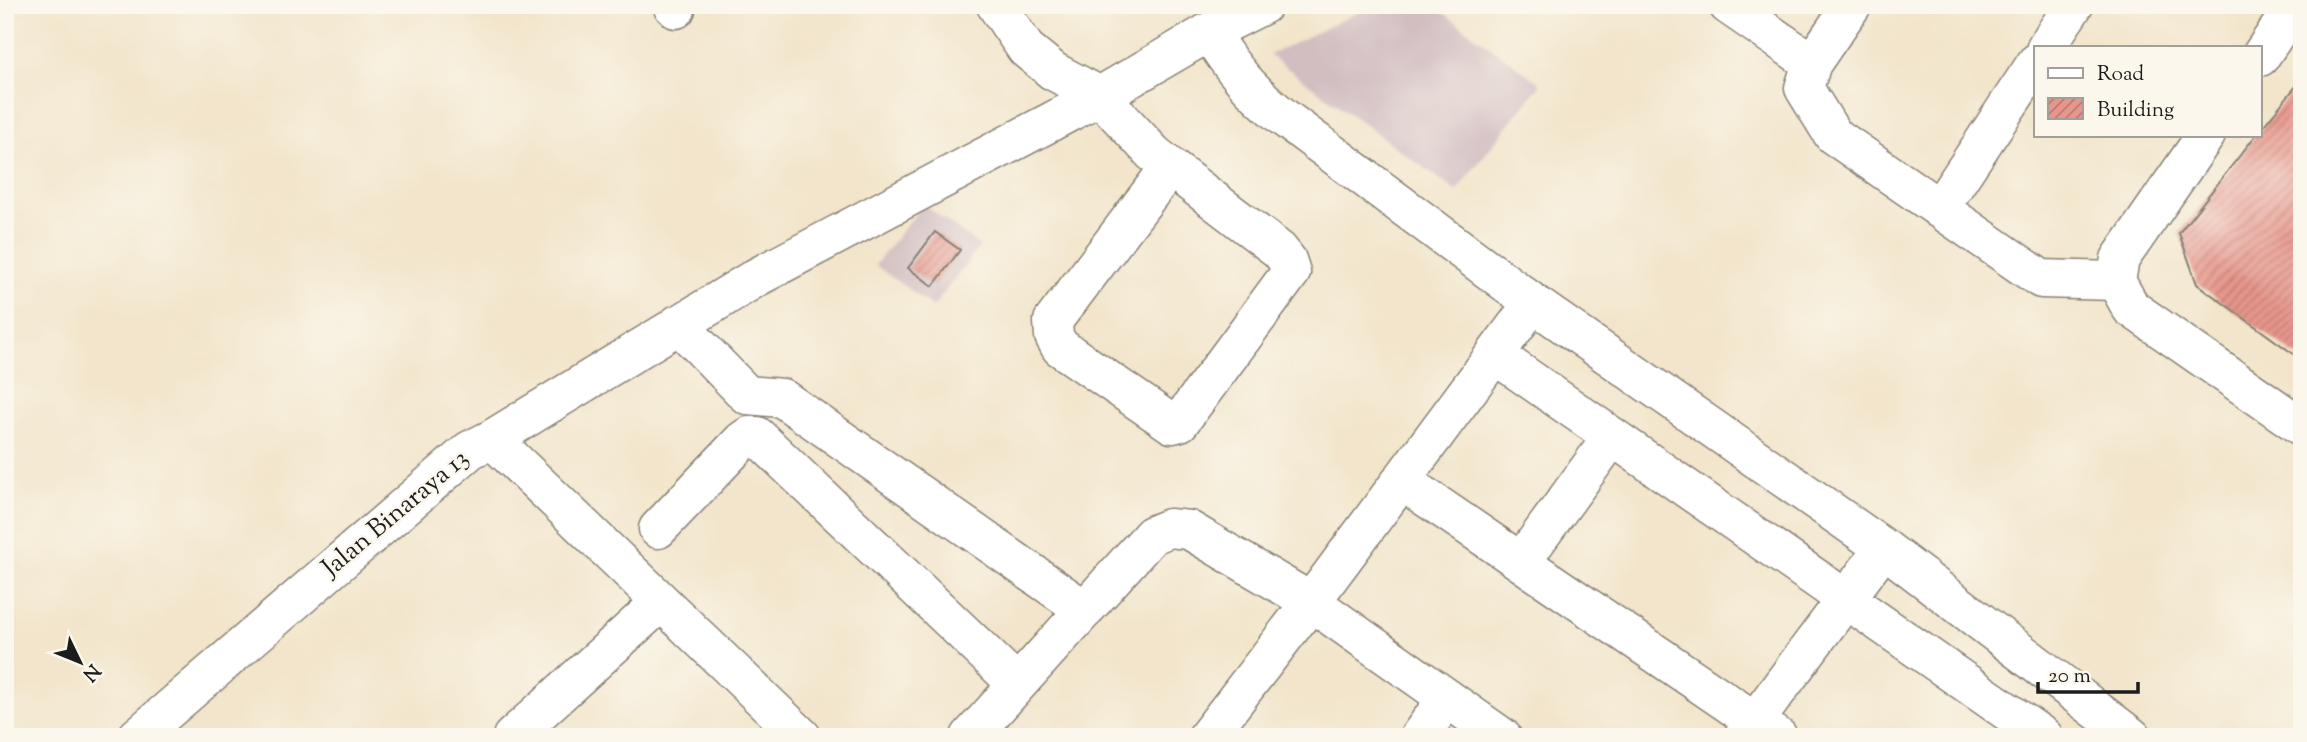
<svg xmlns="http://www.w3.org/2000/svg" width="2307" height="742" viewBox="0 0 2307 742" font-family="'Sorts Mill Goudy',serif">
  <defs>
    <pattern id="building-hatch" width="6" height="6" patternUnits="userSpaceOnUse" patternTransform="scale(1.75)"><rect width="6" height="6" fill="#e8968c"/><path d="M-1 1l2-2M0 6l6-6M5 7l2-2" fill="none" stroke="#bb7a72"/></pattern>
  </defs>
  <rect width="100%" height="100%" fill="#fbf7ec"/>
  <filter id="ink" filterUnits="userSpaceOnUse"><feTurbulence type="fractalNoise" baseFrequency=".0143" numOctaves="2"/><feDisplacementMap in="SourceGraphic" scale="14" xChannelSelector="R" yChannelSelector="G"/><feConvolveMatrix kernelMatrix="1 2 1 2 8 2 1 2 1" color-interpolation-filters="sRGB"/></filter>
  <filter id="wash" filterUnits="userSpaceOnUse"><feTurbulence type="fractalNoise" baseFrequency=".00686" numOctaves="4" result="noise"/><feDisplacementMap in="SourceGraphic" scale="28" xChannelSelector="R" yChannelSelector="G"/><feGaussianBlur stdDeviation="1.57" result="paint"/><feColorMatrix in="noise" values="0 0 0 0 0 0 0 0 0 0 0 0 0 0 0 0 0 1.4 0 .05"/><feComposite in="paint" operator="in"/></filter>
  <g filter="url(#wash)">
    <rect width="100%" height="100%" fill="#f2e5cb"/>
    <!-- industrial -->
    <path fill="#d2bec1" d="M 1373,5 L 1433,5 L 1541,84 L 1456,191 L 1269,55 Z
      M 923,204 L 980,246 L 933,307 L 875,265 Z"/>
    <g id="blocks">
      <!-- building -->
      <path fill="url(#building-hatch)" d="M 1748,5 L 1780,5 L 1770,20 Z
        M 2302,79 L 2302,360 L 2197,284 L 2179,233 L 2256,135 L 2260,135 L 2260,130 Z
        M 935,232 L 960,250 L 933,286 L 908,268 Z"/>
    </g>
  </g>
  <g filter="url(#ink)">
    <use href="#blocks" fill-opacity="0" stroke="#878074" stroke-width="2"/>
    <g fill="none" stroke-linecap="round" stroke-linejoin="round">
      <!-- minor casing -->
      <g stroke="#878074" stroke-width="41">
        <path id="minor" d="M 672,5 L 676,9
          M 996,5 L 1026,49 L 1053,71 L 1100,96 L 1153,153 L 1170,167 L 1279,250 L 1287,260 L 1291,272 L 1180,422 L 1172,424 L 1060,347 L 1054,336 L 1053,321 L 1170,167
          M 1728,5 L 1812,63
          M 1852,5 L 1812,63 L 1804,88 L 1833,135 L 2041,279 L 2116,281
          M 1209,32 C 1233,70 1249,89 1283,117 L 1533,303 L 1884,548 L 2132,737
          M 2046,47 L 2074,5
          M 2260,57 L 2295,5
          M 2206,135 L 2120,259 L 2116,281 L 2131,308 L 2302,427
          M 1939,209 L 2036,63
          M 678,324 L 747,395 L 782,398 L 1085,610
          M 1495,355 L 2044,737
          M 492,439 L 757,277 L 1100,96 L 1209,32 L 1263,5
          M 1402,481 L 1778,737
          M 658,529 L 742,441 L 749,436 L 757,436 L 1017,684
          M 1521,562 L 1612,437
          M 137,737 L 470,450 L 492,439 L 802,737
          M 512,737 L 661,602
          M 970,737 L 1152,535 L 1169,528 L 1189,530 L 1311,602 L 1502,737
          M 1207,737 L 1311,602 L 1533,303
          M 1419,737 L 1447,698
          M 1743,737 L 1884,548"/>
      </g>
      <!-- minor -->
      <use href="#minor" stroke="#fff" stroke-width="38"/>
    </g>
  </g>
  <g text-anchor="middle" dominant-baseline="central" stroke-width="5" stroke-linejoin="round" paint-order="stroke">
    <!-- street labels -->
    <g font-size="26" fill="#1c1c1c" stroke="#fbf7ec">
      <text transform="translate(396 514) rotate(-40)">Jalan Binaraya 13</text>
    </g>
  </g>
  <!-- margin -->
  <rect width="2307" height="742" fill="none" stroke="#fbf7ec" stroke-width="28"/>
  <!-- legend -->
  <rect x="2034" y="46" width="228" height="91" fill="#fbf7ec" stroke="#a29f99" stroke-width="2"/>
  <rect x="2048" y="68" width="35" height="10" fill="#ffffff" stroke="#a29f99" stroke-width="2"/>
  <text x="2097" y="80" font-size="21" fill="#1c1c1c">Road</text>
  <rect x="2048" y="98" width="35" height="21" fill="url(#building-hatch)" stroke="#a29f99" stroke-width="2"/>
  <text x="2097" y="116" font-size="21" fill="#1c1c1c">Building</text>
  <!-- north arrow -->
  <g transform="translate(80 662) rotate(133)" stroke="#fbf7ec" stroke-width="5" paint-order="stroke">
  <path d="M0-5L12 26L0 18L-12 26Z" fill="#1c1c1c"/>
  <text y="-10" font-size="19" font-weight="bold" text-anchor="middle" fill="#1c1c1c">N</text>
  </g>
  <!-- scale -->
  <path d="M2038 682v10h100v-10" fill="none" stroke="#1c1c1c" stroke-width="3.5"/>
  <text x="2048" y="682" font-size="21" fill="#1c1c1c" stroke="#fbf7ec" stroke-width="5" paint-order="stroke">20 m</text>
</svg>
